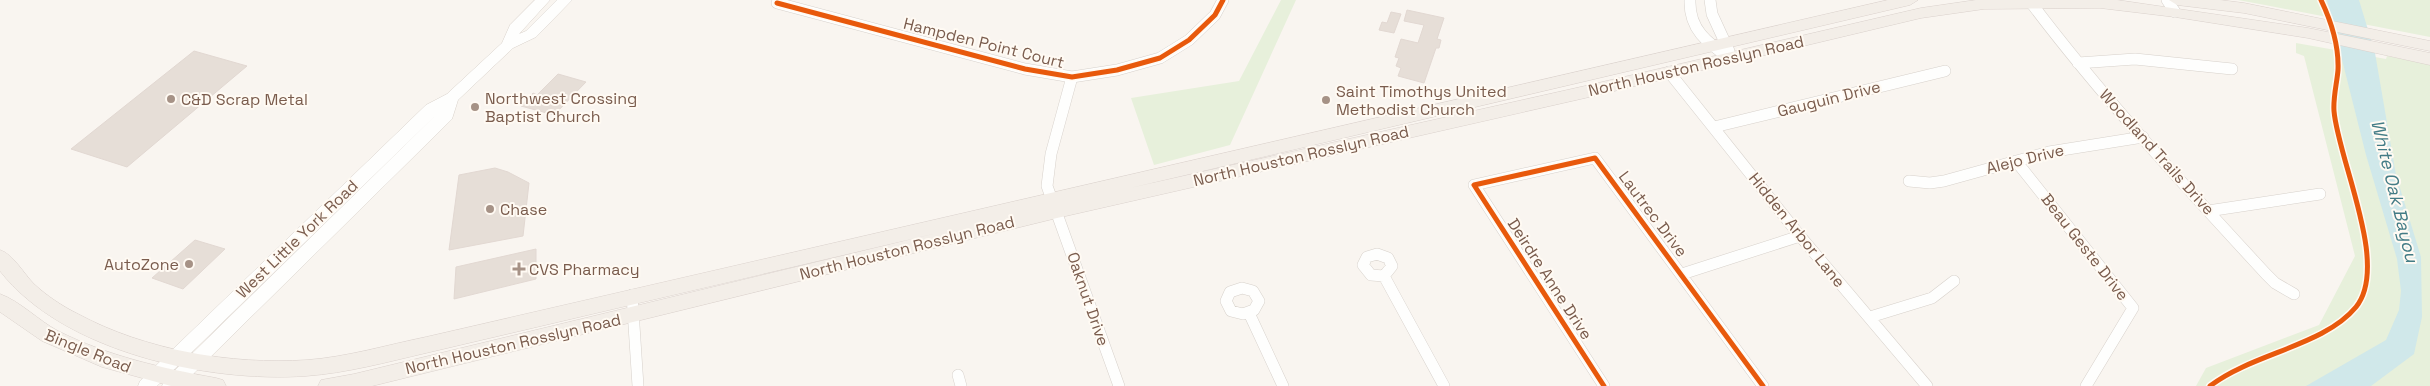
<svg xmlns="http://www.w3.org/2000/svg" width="2430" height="386" viewBox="0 0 2430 386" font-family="'Space Grotesk',sans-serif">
  <rect width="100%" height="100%" fill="#f9f5f0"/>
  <!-- green -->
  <path fill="#e7f0db" d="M 1281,0 L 1296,0 L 1230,145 L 1154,165 L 1131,98 L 1239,81 Z
    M 2238,0 L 2430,0 L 2430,37 L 2265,5 Z
    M 2296,43 L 2386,59 L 2387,56 L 2430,64 L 2430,386 L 2196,386 L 2206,368 L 2319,325 L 2355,256 L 2304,56 L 2296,53 Z"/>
  <!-- water -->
  <path fill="#d0e8ea" d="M 2327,0 L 2359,0 L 2375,53 L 2396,175 L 2421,257 L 2422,317 L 2414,354 L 2371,386 L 2306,386 L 2386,340 L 2399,310 L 2401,291 L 2397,259 L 2366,155 Z"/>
  <!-- building -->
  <path fill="#e6ded7" stroke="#e2d8d2" d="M 1407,10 L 1444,18 L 1437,39 L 1441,40 L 1439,48 L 1436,48 L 1424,83 L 1398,76 L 1401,68 L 1396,66 L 1399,58 L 1395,57 L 1401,39 L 1418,43 L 1424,25 L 1404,21 Z
    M 1391,12 L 1401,14 L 1394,33 L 1379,30 L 1382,22 L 1387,23 Z
    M 194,51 L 247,66 L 127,167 L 71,149 Z
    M 558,74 L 586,82 L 554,115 L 521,106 L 533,93 L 537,95 Z
    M 495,168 L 508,172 L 529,183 L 523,236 L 449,250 L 459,175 Z
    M 195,240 L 225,249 L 183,289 L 152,278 Z
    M 536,249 L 536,279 L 454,299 L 456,267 Z"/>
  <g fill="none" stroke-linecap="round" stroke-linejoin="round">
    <!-- street casing -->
    <g stroke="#d7d1cb" stroke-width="12">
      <path id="street" d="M 1690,0 C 1689,29 1707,43 1730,58
        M 1710,0 L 1712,14 L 1729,51
        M 2029,0 C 2102,97 2184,185 2266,274 L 2275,283 L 2294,294
        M 2167,0 L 2175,12
        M 777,3 L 1025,69 L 1072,77 L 1117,70 L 1160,58 L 1189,40 L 1215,15 L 1223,0
        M 2078,63 L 2135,59 L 2232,69
        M 1669,72 L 1800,236 L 1927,386
        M 1072,77 L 1051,154 L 1047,186 L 1119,386
        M 1714,127 L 1945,71
        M 2016,161 L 2133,308 L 2086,386
        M 1909,181 L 1930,183 L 1944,181 L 2049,152 L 2143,137
        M 2208,211 L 2320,194
        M 1377,254 L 1388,258 L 1392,266 L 1384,276 L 1371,275 L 1363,265 L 1367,257 Z
        M 1682,274 L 1800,236
        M 1384,276 L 1444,386
        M 1242,288 L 1253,291 L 1259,301 L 1254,310 L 1243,314 L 1231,311 L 1226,301 L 1230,292 Z
        M 632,295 L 638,386
        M 1249,313 L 1283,386
        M 1870,317 L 1932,298 L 1954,281
        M 958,375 L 961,386
        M 1604,386 L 1474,185 L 1595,158 L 1763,386"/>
    </g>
    <!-- secondary casing -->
    <g stroke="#d9d2cb" stroke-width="1">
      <path id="secondary" d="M 535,0 L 550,0 L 519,34 L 526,31 L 557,0 L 572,0 L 536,37 L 513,48 L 458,100 L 452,119 L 181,386 L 162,386 L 164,381 L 441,110 L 157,386 L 138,386 L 140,381 L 426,105 L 447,94 L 502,43 L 510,25 Z"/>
    </g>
    <!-- primary casing -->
    <g stroke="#dad1cc" stroke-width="1">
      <path id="primary" d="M 1888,0 L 1918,0 L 1910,5 L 1130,188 L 1585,86 L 1921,8 L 1976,0 L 2117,0 L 2308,28 L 2430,53 L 2430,65 L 2308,38 L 2175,17 L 2100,8 L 1984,9 L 1921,18 L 1585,98 L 1057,218 L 372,386 L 318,386 L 321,380 L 354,374 L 937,233 L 426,353 C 387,362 347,373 306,376 C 209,383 63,352 0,271 L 0,250 C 13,254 24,274 34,284 C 47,296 62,306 78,314 C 145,350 231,365 307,360 C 347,357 387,345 426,337 Z
        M 2169,0 L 2220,0 L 2244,3 L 2430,41 L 2430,51 L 2244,13 L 2177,5 Z
        M 0,294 C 20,301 39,321 58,331 C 108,356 161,368 216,378 L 223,380 L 226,386 L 171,386 L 102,367 L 42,341 L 0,312 Z"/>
    </g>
    <!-- street -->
    <use href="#street" stroke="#fefefd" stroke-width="11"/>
    <!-- secondary -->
    <use href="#secondary" fill="#fefefd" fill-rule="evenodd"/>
    <!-- primary -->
    <use href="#primary" fill="#f3eee8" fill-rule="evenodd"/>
    <!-- cycleway casing -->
    <g stroke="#fffaf3" stroke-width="8">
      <path id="cycleway" d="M 777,3 L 1025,69 L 1072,77 L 1117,70 L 1160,58 L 1189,40 L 1215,15 L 1223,0
        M 1604,386 L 1474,185 L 1595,158 L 1763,386
        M 2210,386 C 2253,353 2324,346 2356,307 C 2390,265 2338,160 2334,111 C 2333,97 2337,83 2338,70 C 2339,46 2331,21 2321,0"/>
    </g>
    <!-- cycleway -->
    <use href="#cycleway" stroke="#e8590c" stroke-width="5"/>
  </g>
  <!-- markers -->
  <g fill="#a69286" stroke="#fffaf3" stroke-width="2">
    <circle cx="171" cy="99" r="5"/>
    <circle cx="1326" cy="100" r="5"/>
    <circle cx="475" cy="107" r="5"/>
    <circle cx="490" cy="209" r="5"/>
    <circle cx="189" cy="264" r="5"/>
    <path d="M516.5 261.5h5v5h5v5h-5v5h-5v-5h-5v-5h5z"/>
  </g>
  <g text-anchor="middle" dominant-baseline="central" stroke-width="4" stroke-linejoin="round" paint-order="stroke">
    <!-- street labels -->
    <g font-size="16" fill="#7a5c4d" stroke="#fffaf3">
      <text transform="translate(984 43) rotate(14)">Hampden Point Court</text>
      <text transform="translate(1696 66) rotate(-13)">North Houston Rosslyn Road</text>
      <text transform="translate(1829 99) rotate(-14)">Gauguin Drive</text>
      <text transform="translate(2157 152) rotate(48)">Woodland Trails Drive</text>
      <text transform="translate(1301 156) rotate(-13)">North Houston Rosslyn Road</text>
      <text transform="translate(2025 159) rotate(-14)">Alejo Drive</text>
      <text transform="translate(1653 214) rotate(53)">Lautrec Drive</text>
      <text transform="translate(1797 230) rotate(51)">Hidden Arbor Lane</text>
      <text transform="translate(297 239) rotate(-44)">West Little York Road</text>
      <text transform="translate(2085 247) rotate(52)">Beau Geste Drive</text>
      <text transform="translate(907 248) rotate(-14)">North Houston Rosslyn Road</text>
      <text transform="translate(1550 279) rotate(57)">Deirdre Anne Drive</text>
      <text transform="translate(1088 299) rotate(71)">Oaknut Drive</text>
      <text transform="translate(513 344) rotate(-13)">North Houston Rosslyn Road</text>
      <text transform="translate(88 351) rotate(22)">Bingle Road</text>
    </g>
    <!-- poi labels -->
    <g font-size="16" fill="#7a5c4d" stroke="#fffaf3" text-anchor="start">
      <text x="1336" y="91">Saint Timothys United<tspan x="1336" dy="18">Methodist Church</tspan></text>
      <text x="485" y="98">Northwest Crossing<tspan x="485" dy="18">Baptist Church</tspan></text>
      <text x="181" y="99">C&amp;D Scrap Metal</text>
      <text x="500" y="209">Chase</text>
      <text x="179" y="264" text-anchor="end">AutoZone</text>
      <text x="529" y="269">CVS Pharmacy</text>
    </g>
    <!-- water labels -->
    <g font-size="18" font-style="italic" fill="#437c86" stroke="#fffaf3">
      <text transform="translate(2395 191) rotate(76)">White Oak Bayou</text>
    </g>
  </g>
</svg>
